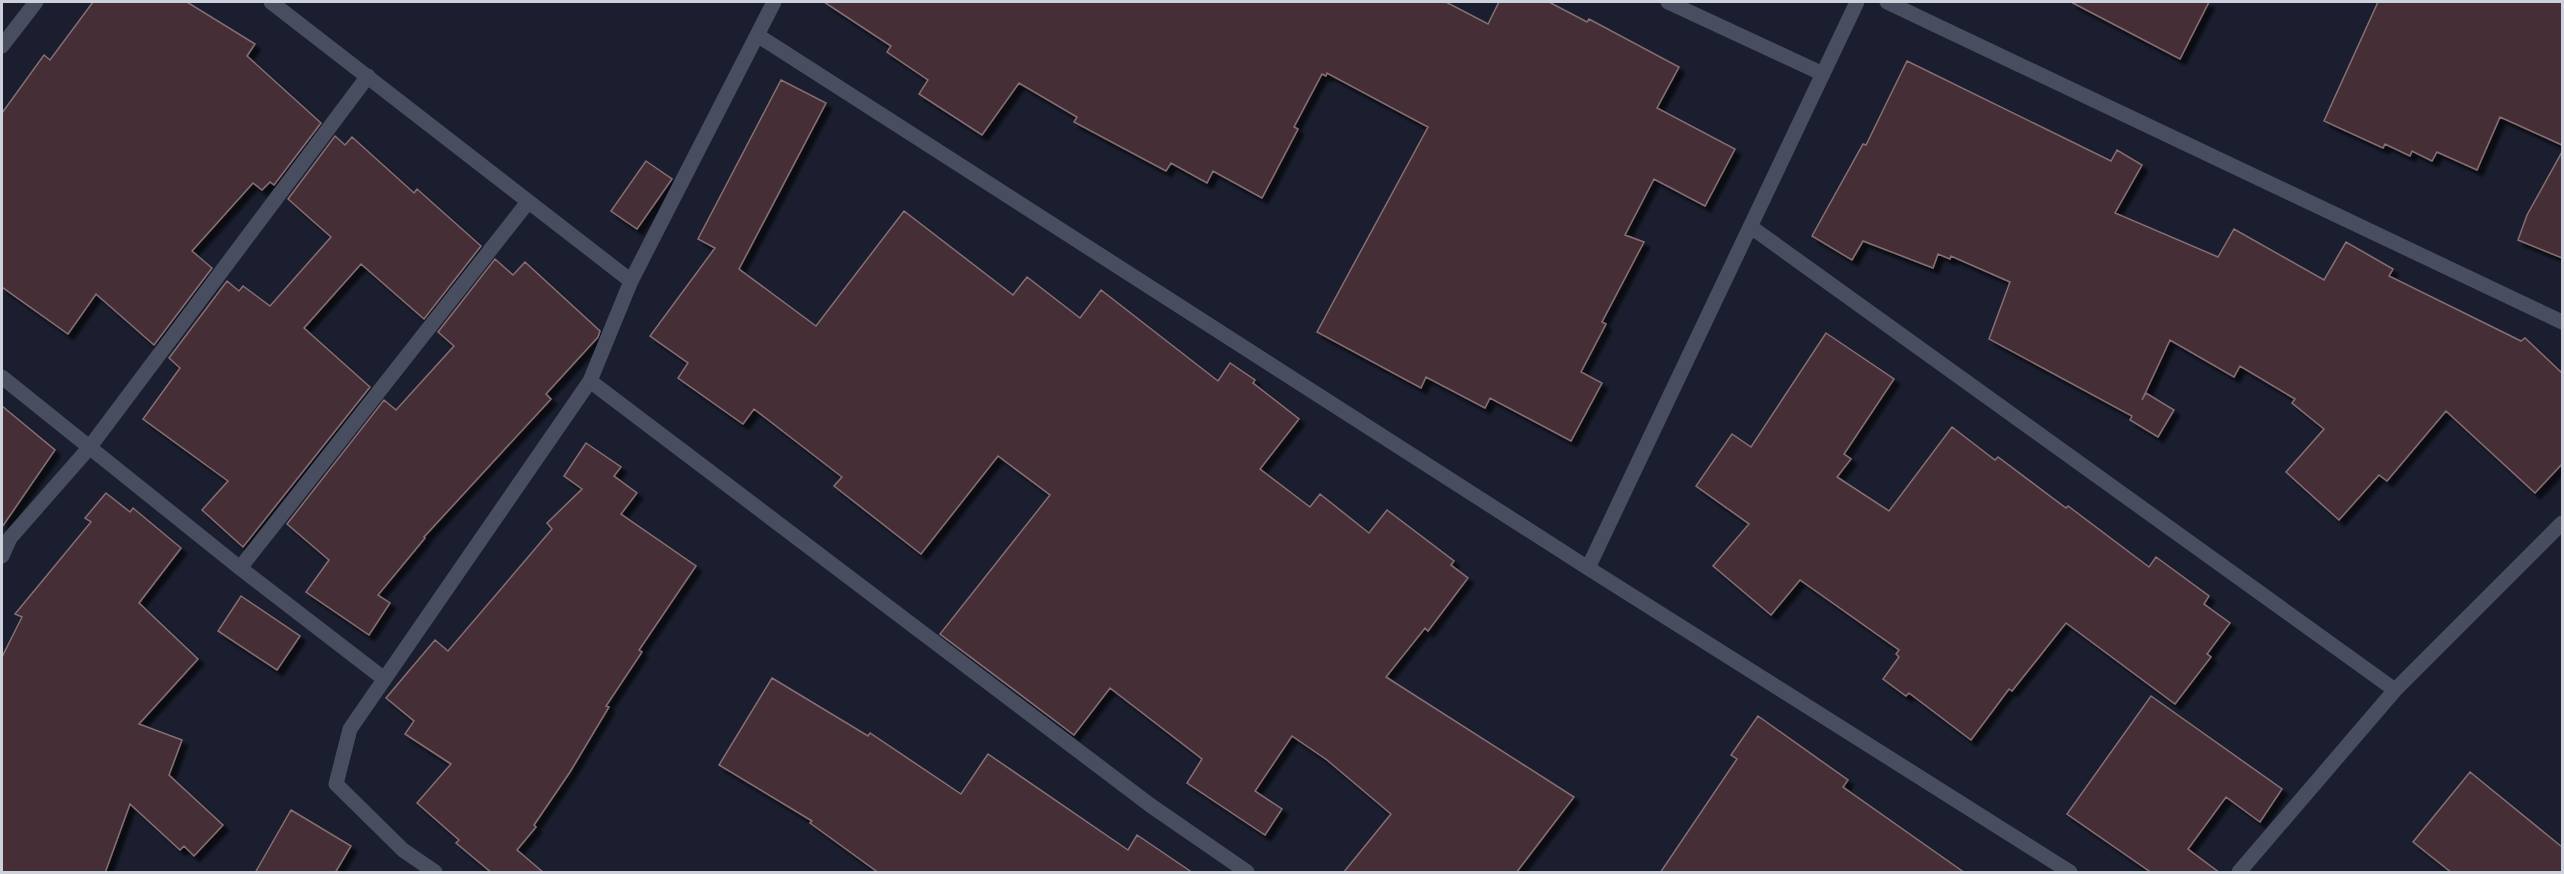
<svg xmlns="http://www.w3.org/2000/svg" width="2564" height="874" viewBox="0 0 2564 874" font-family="'Public Sans',sans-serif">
  <defs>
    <filter id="shadow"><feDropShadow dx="5.5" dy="5.5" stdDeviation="1.5" flood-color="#0009"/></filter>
  </defs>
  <rect width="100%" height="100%" fill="#1a1e2e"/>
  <!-- building -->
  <path fill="#442f35" stroke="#866e74" stroke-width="1.5" filter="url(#shadow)" d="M 93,2 L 187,2 L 255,44 L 247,56 L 321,123 L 274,185 L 270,182 L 262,190 L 253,183 L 192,251 L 212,268 L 154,345 L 96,294 L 68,334 L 2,287 L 2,113 L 44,55 L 50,60 Z
    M 824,2 L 1446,2 L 1488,24 L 1499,2 L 1549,2 L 1587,22 L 1589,19 L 1679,67 L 1657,108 L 1735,149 L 1705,206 L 1654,179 L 1625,235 L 1644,242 L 1602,322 L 1606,324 L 1581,372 L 1602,383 L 1571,441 L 1490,398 L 1485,408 L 1426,377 L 1421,388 L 1317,332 L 1428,127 L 1327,73 L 1326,76 L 1322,74 L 1294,127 L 1298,129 L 1262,198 L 1213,171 L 1207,183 L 1171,163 L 1166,171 L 1074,122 L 1077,117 L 1019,83 L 982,135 L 919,94 L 928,80 L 887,52 L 891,46 Z
    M 2071,2 L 2209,2 L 2180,59 Z
    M 2378,2 L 2562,2 L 2562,145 L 2500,117 L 2477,170 L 2437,152 L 2432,161 L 2412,151 L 2410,156 L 2385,144 L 2383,148 L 2324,121 Z
    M 1907,61 L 2111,161 L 2117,150 L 2142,165 L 2115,213 L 2218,257 L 2234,229 L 2324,280 L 2346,242 L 2393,269 L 2389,276 L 2521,341 L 2525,338 L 2562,373 L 2562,464 L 2535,493 L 2446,411 L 2387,481 L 2379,475 L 2339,520 L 2286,472 L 2324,429 L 2292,403 L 2295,399 L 2240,366 L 2234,377 L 2170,340 L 2142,400 L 2146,393 L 2174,410 L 2158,437 L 2130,420 L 2132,416 L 1989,339 L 2010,282 L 1951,256 L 1950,259 L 1938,254 L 1933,268 L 1863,241 L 1852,260 L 1812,236 L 1863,144 L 1866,145 Z
    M 781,80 L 826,103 L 739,269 L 816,326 L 904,211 L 1013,295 L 1027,277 L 1080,318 L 1101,290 L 1218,381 L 1230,363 L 1255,380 L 1253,383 L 1299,419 L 1260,469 L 1310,507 L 1320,494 L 1369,533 L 1387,510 L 1454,561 L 1451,565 L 1468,578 L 1428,631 L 1425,628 L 1386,677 L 1574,797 L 1516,873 L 1343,873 L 1391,814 L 1327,760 L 1292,736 L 1255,791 L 1282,809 L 1265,835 L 1187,783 L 1202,759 L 1110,688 L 1074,735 L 940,634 L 1050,495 L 998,456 L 921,554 L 834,486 L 842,477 L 754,409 L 743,424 L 678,378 L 688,363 L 650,336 L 715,248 L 698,239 Z
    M 335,136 L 345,145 L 352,137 L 414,193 L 417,189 L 481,246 L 424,319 L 361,264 L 304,328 L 370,387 L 243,547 L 202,510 L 228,481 L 143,419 L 180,368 L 169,358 L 227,281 L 239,291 L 243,286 L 270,306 L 331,237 L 288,199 Z
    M 2562,152 L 2562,258 L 2518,240 L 2527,215 Z
    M 646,161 L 672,179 L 637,229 L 611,211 Z
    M 495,259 L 513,275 L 525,262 L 600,331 L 598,337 L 546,394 L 551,399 L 424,537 L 425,538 L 378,595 L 390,603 L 369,635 L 306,592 L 329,560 L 287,524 L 384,400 L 396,410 L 454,346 L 438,332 Z
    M 1826,333 L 1894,379 L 1844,454 L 1851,459 L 1837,477 L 1889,511 L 1952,427 L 1995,460 L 1998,457 L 2066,508 L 2068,506 L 2149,567 L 2156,557 L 2209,596 L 2204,604 L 2230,623 L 2207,654 L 2211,657 L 2175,704 L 2066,623 L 2012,691 L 2009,689 L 1971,740 L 1909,693 L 1906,696 L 1883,679 L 1899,657 L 1896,654 L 1899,650 L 1800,580 L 1771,615 L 1713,566 L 1749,524 L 1696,486 L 1732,434 L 1751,447 Z
    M 2,406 L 55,450 L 2,527 Z
    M 586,443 L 621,467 L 614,476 L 637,493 L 621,514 L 696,566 L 639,650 L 642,652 L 606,706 L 609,707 L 570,772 L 534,825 L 536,827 L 517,850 L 544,873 L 492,873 L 456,843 L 459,840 L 417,803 L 451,764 L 405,734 L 414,721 L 386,698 L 435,640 L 448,651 L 552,529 L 547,523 L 582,489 L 564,476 Z
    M 106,493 L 130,512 L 133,508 L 181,548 L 139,603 L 198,659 L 139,724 L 182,740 L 169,775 L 223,825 L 194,856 L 184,846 L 180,850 L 130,804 L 105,873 L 2,873 L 2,657 L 22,617 L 15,614 L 91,522 L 85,518 Z
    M 241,596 L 300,636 L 277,670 L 218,631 Z
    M 772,678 L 868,736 L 870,733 L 961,794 L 988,754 L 1128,850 L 1137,835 L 1193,873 L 879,873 L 810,823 L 812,821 L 719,765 Z
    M 2151,696 L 2282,789 L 2260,822 L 2226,797 L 2188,849 L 2220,873 L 2152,873 L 2067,814 Z
    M 1758,716 L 1848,780 L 1843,787 L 1965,873 L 1660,873 L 1737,759 L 1731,755 Z
    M 2470,772 L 2562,847 L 2562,873 L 2452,873 L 2413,842 Z
    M 291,810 L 351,846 L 335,873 L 255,873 Z"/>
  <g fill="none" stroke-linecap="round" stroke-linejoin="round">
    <!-- minor -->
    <path stroke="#484d60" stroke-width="15" d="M 271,2 L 631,281
      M 1668,2 L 1823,74
      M 1887,2 L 2562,322
      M 757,35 L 1588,568 L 2070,872
      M 2,46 L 36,2
      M 1751,227 L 2395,690
      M 2,377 L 240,568 L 383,678
      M 590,381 L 1150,805 L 1247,872
      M 2,556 L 10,538 L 89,448 L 368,76
      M 240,568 L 528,202
      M 1588,568 L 1857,2
      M 435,872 L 403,850 L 336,784 L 350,729 L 590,381 L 631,281 L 774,2
      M 2239,872 L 2395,690 L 2562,523"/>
  </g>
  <!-- border -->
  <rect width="2564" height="874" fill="none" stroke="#cdd1dc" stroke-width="6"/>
</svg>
